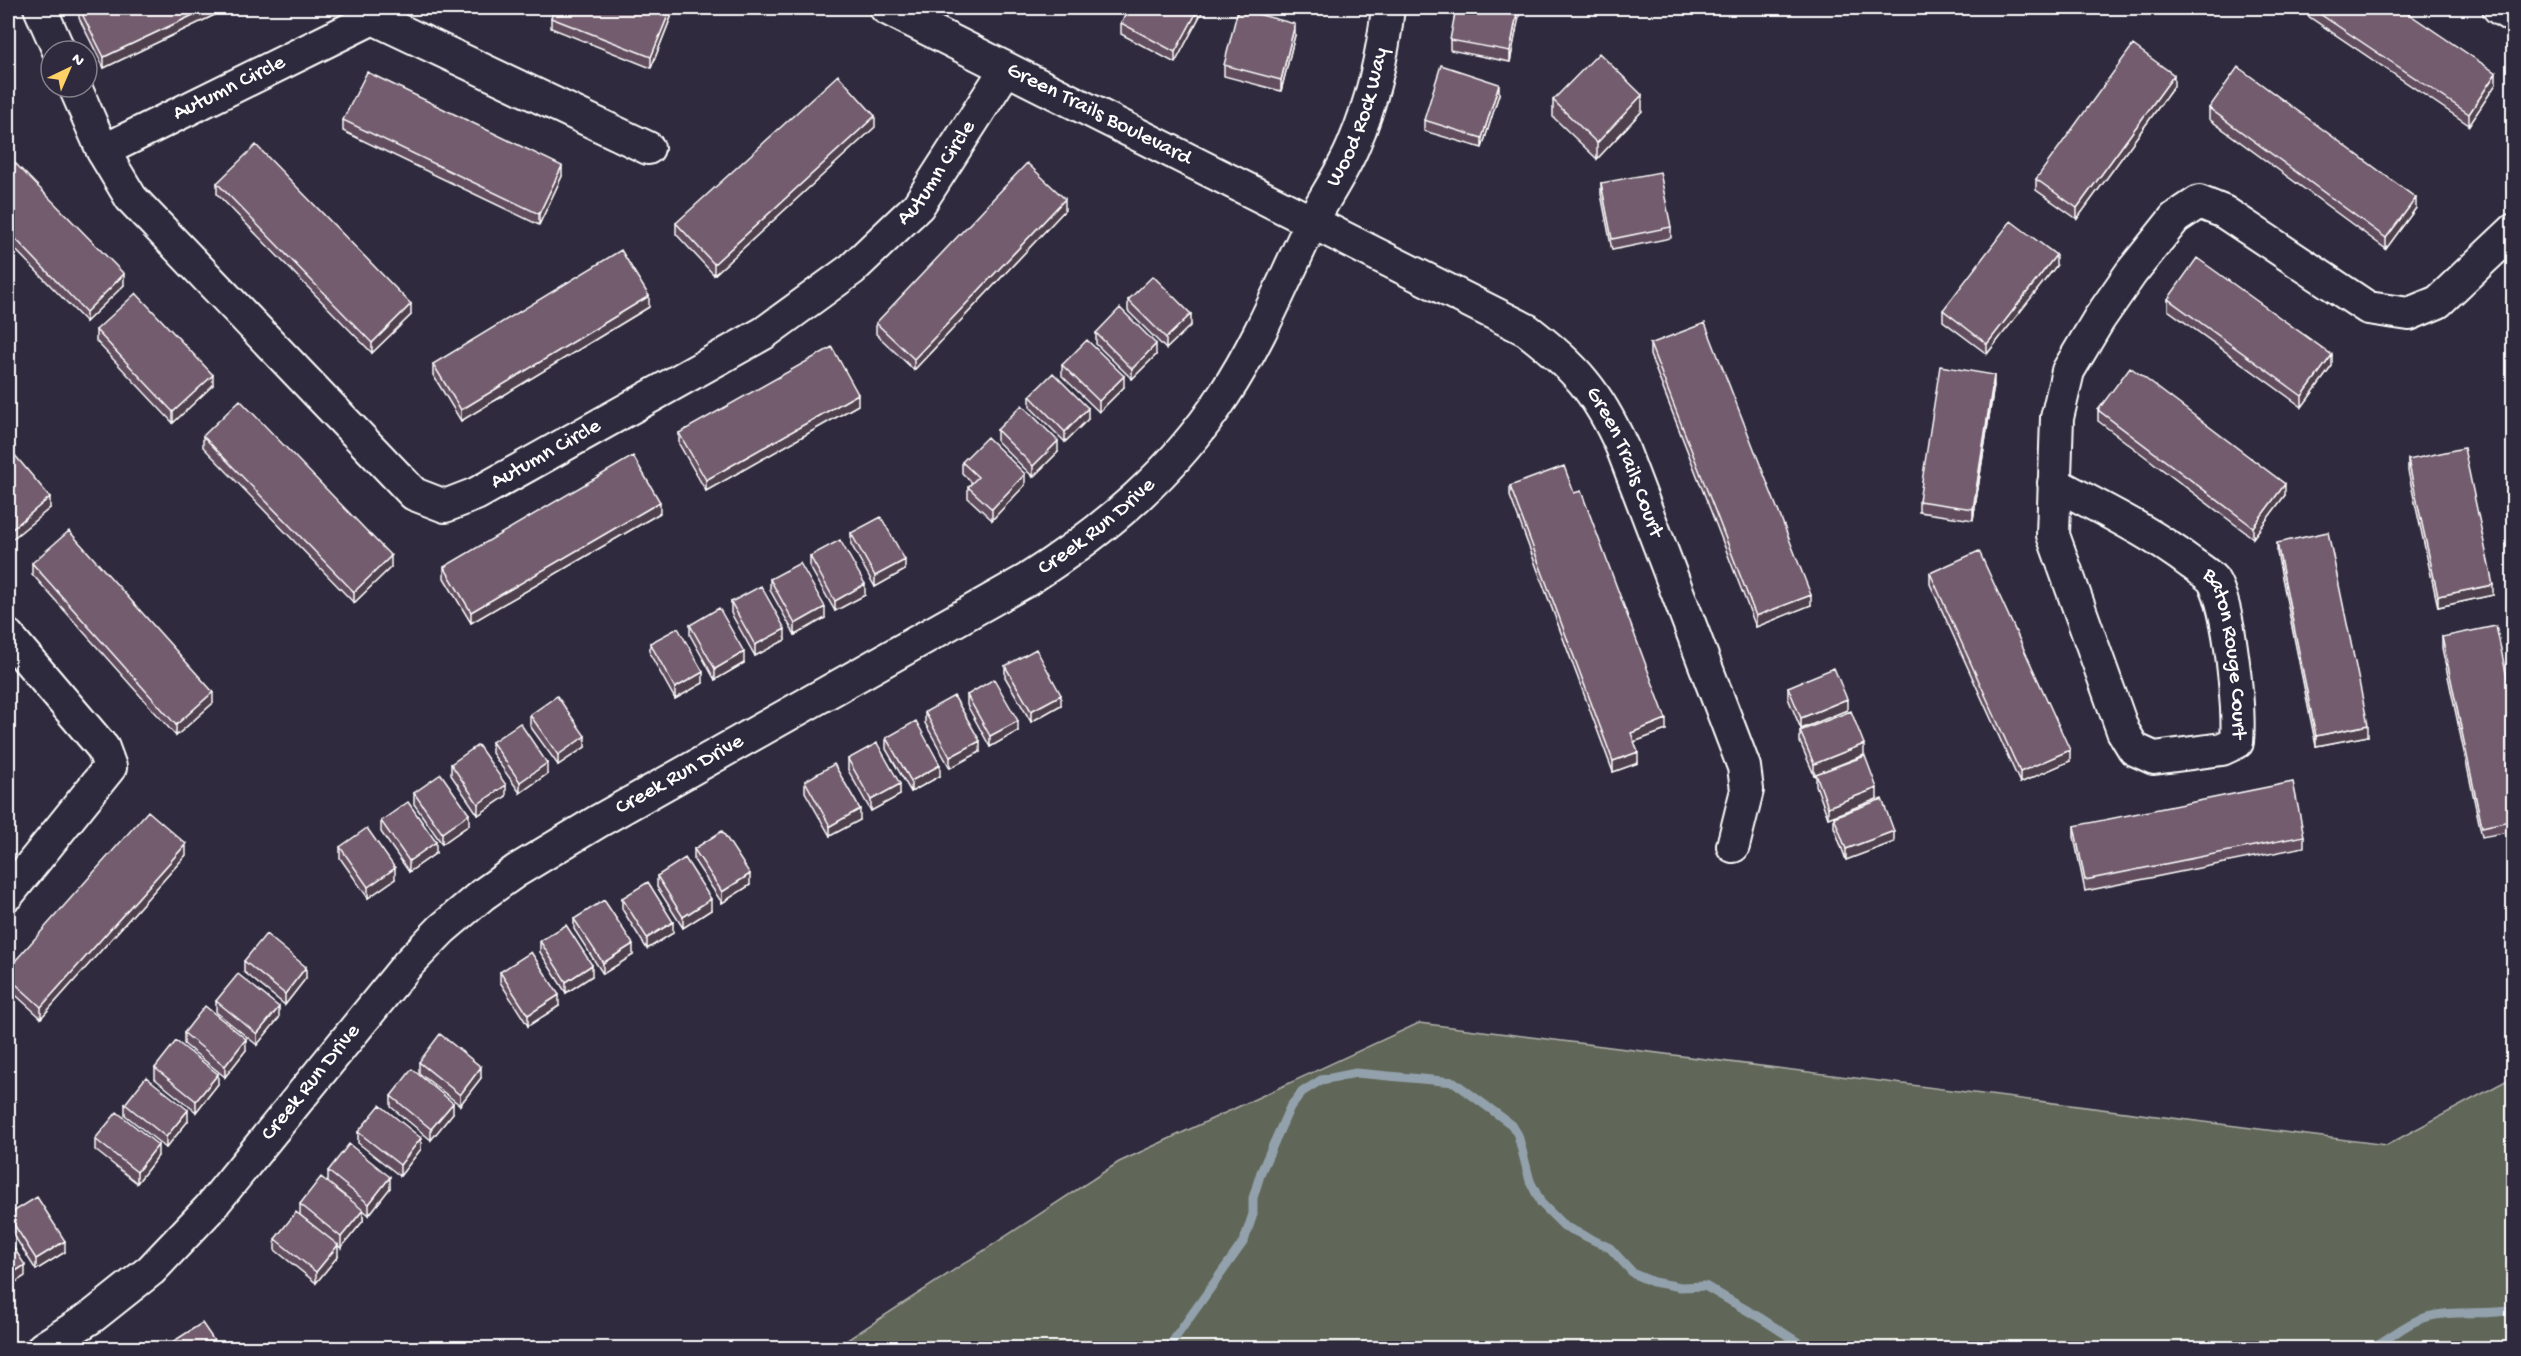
<svg xmlns="http://www.w3.org/2000/svg" width="2521" height="1356" viewBox="0 0 2521 1356" font-family="'Gochi Hand',sans-serif">
  <rect width="100%" height="100%" fill="#2f2a3d"/>
  <filter id="ink" filterUnits="userSpaceOnUse"><feTurbulence type="fractalNoise" baseFrequency=".0167" numOctaves="2"/><feDisplacementMap in="SourceGraphic" scale="12" xChannelSelector="R" yChannelSelector="G"/><feConvolveMatrix kernelMatrix="1 2 1 2 8 2 1 2 1" color-interpolation-filters="sRGB"/></filter>
  <g filter="url(#ink)">
    <!-- green -->
    <path fill="#616659" stroke="#b0b2ac" stroke-width="1.5" d="M 1419,1023 L 2387,1145 L 2513,1077 L 2513,1348 L 835,1348 L 1119,1162 Z"/>
    <g fill="none" stroke-linecap="round" stroke-linejoin="round">
      <!-- stream -->
      <path stroke="#92a1ac" stroke-width="9" d="M 1168,1348 L 1244,1241 L 1253,1214 L 1253,1198 L 1261,1172 L 1290,1107 L 1302,1092 L 1321,1080 L 1356,1073 L 1454,1082 L 1512,1125 L 1518,1135 L 1530,1181 L 1541,1203 L 1564,1226 L 1610,1248 L 1634,1274 L 1653,1282 L 1681,1287 L 1705,1286 L 1762,1319 L 1807,1348
        M 2371,1348 C 2389,1340 2405,1323 2424,1318 C 2453,1309 2484,1316 2514,1310"/>
      <!-- minor casing -->
      <g stroke="#fff" stroke-width="36">
        <g id="minor">
          <path d="M 40,8 L 59,51"/>
          <path id="s1" d="M 886,8 L 1527,330 C 1575,367 1597,391 1622,447 L 1744,767 L 1747,790 L 1733,846"/>
          <path d="M 2499,8 L 2514,17"/>
          <path id="s2" d="M 75,87 L 103,151 L 131,198 L 414,494 L 445,506 L 476,494 L 764,333 L 852,269 L 918,206 L 1006,69"/>
          <path id="s3" d="M 103,151 L 373,18 L 648,148"/>
          <path id="s4" d="M 2054,483 C 2100,508 2149,531 2191,563 C 2198,568 2208,574 2213,580 C 2230,606 2240,710 2237,742 L 2222,749 L 2154,758 L 2134,749 L 2123,731 L 2053,535 L 2057,418 L 2068,371 L 2099,319 L 2131,273 L 2175,218 L 2199,202 L 2224,212 L 2368,308 L 2409,314 L 2438,302 L 2514,230"/>
          <path d="M 8,636 L 103,748 L 110,767 L 8,894"/>
          <path id="s5" d="M 43,1348 L 93,1316 L 151,1270 L 209,1209 L 408,964 L 442,929 L 482,895 L 516,871 L 597,822 L 1027,580 C 1105,530 1173,473 1224,395 C 1259,342 1283,282 1311,224 C 1324,197 1343,172 1354,144 C 1372,102 1383,53 1388,8"/>
        </g>
      </g>
      <!-- minor -->
      <use href="#minor" stroke="#2f2a3d" stroke-width="32"/>
    </g>
    <!-- wall -->
    <path fill="#624e5f" stroke="#fff" stroke-width="1.5" d="M 79,8 L 223,8 L 223,11 L 104,68 L 79,18 Z
      M 671,8 L 671,17 L 651,68 L 551,28 L 551,18 Z
      M 1203,8 L 1203,10 L 1175,63 L 1121,34 L 1121,23 Z
      M 1520,8 L 1510,62 L 1450,50 L 1450,40 Z
      M 2308,8 L 2400,8 L 2496,84 L 2469,125 L 2308,16 Z
      M 1295,35 L 1281,91 L 1224,76 L 1224,65 Z
      M 2174,86 L 2077,219 L 2036,190 L 2036,179 Z
      M 1499,94 L 1482,148 L 1424,131 L 1424,120 Z
      M 1553,100 L 1642,111 L 1597,159 L 1553,117 Z
      M 2209,108 L 2416,208 L 2386,249 L 2209,119 Z
      M 343,120 L 562,176 L 539,225 L 343,131 Z
      M 875,127 L 714,275 L 676,234 L 676,223 Z
      M 8,168 L 124,285 L 86,322 L 8,242 Z
      M 217,183 L 411,315 L 372,353 L 217,194 Z
      M 1601,183 L 1671,227 L 1671,238 L 1612,250 L 1601,194 Z
      M 1065,210 L 914,370 L 876,334 L 876,323 Z
      M 2056,266 L 1987,354 L 1943,321 L 1943,310 Z
      M 2168,299 L 2332,366 L 2302,407 L 2168,310 Z
      M 1128,300 L 1191,325 L 1166,349 L 1128,311 Z
      M 649,307 L 461,421 L 433,375 L 433,364 Z
      M 96,330 L 213,385 L 173,423 L 96,341 Z
      M 1096,333 L 1156,355 L 1132,379 L 1096,344 Z
      M 1650,344 L 1811,605 L 1756,627 L 1650,355 Z
      M 1062,365 L 1124,387 L 1099,412 L 1062,376 Z
      M 1994,385 L 1973,520 L 1919,512 L 1919,501 Z
      M 1030,396 L 1088,419 L 1065,442 L 1030,407 Z
      M 858,405 L 706,491 L 679,444 L 679,433 Z
      M 2098,410 L 2285,495 L 2253,538 L 2098,421 Z
      M 997,430 L 1058,452 L 1033,477 L 997,441 Z
      M 203,436 L 391,567 L 354,603 L 203,447 Z
      M 8,447 L 50,508 L 11,540 L 8,536 Z
      M 2408,460 L 2493,595 L 2438,607 L 2408,471 Z
      M 962,462 L 1025,485 L 992,520 L 968,498 L 968,487 L 972,483 L 962,473 Z
      M 1510,486 L 1574,493 L 1666,730 L 1634,742 L 1638,763 L 1613,772 L 1510,496 Z
      M 660,513 L 471,623 L 444,578 L 444,567 Z
      M 851,533 L 905,570 L 875,587 L 851,544 Z
      M 2277,543 L 2368,736 L 2316,746 L 2277,553 Z
      M 810,556 L 865,595 L 835,611 L 810,567 Z
      M 32,563 L 213,703 L 176,736 L 32,574 Z
      M 1930,573 L 2070,761 L 2020,783 L 1930,584 Z
      M 770,579 L 825,618 L 795,635 L 770,590 Z
      M 731,602 L 785,640 L 755,656 L 731,613 Z
      M 690,625 L 744,663 L 715,680 L 690,635 Z
      M 2442,637 L 2514,710 L 2514,831 L 2482,837 L 2442,648 Z
      M 650,643 L 703,683 L 675,699 L 650,654 Z
      M 1005,666 L 1061,705 L 1031,722 L 1005,677 Z
      M 1788,687 L 1847,710 L 1801,729 L 1788,698 Z
      M 967,695 L 1018,731 L 990,747 L 967,705 Z
      M 925,712 L 980,752 L 950,768 L 925,723 Z
      M 530,715 L 585,747 L 558,765 L 530,726 Z
      M 1800,731 L 1864,755 L 1814,775 L 1800,742 Z
      M 886,738 L 940,776 L 911,792 L 886,749 Z
      M 492,742 L 547,774 L 520,793 L 492,753 Z
      M 848,759 L 900,795 L 871,811 L 848,770 Z
      M 451,764 L 506,796 L 478,815 L 451,775 Z
      M 1816,774 L 1877,799 L 1828,818 L 1816,785 Z
      M 805,781 L 860,820 L 830,836 L 805,792 Z
      M 414,793 L 469,825 L 442,844 L 414,804 Z
      M 1834,817 L 1894,842 L 1846,860 L 1834,827 Z
      M 381,821 L 436,853 L 409,872 L 381,832 Z
      M 2074,826 L 2304,836 L 2304,847 L 2085,891 L 2074,837 Z
      M 340,847 L 395,879 L 368,898 L 340,858 Z
      M 694,849 L 750,885 L 722,903 L 694,860 Z
      M 186,855 L 41,1018 L 8,988 L 8,969 Z
      M 657,876 L 711,910 L 683,928 L 657,887 Z
      M 622,898 L 673,933 L 647,949 L 622,909 Z
      M 574,919 L 633,955 L 603,974 L 574,929 Z
      M 540,941 L 592,976 L 566,993 L 540,952 Z
      M 244,961 L 306,978 L 285,1005 L 244,972 Z
      M 500,972 L 559,1006 L 528,1026 L 500,982 Z
      M 216,1001 L 279,1018 L 257,1045 L 216,1012 Z
      M 184,1033 L 246,1050 L 225,1077 L 184,1044 Z
      M 419,1062 L 481,1078 L 460,1105 L 419,1073 Z
      M 155,1068 L 218,1084 L 196,1112 L 155,1079 Z
      M 391,1096 L 453,1113 L 431,1140 L 391,1107 Z
      M 125,1104 L 188,1121 L 166,1148 L 125,1115 Z
      M 358,1132 L 421,1149 L 400,1176 L 358,1143 Z
      M 95,1139 L 158,1156 L 137,1183 L 95,1150 Z
      M 328,1171 L 390,1188 L 369,1215 L 363,1210 L 363,1221 L 341,1248 L 300,1215 L 300,1204 L 328,1182 Z
      M 8,1215 L 65,1252 L 36,1270 L 8,1226 Z
      M 275,1239 L 338,1256 L 316,1283 L 275,1250 Z
      M 174,1341 L 219,1348 L 174,1348 Z"/>
    <!-- shaded-wall -->
    <path fill="#50404d" stroke="#fff" stroke-width="1.5" d="M 208,8 L 223,8 L 223,11 L 104,68 L 104,57 Z
      M 671,8 L 671,17 L 651,68 L 651,57 Z
      M 1199,8 L 1203,8 L 1203,10 L 1175,63 L 1175,52 Z
      M 1518,8 L 1520,8 L 1520,12 L 1510,62 L 1510,51 Z
      M 1295,24 L 1295,35 L 1281,91 L 1281,80 Z
      M 2496,73 L 2496,84 L 2469,125 L 2469,114 Z
      M 2174,75 L 2174,86 L 2077,219 L 2077,208 Z
      M 1499,84 L 1499,94 L 1482,148 L 1482,138 Z
      M 1642,95 L 1642,111 L 1597,159 L 1597,143 Z
      M 875,116 L 875,127 L 714,275 L 714,264 Z
      M 562,166 L 562,176 L 539,225 L 539,214 Z
      M 2416,198 L 2416,208 L 2386,249 L 2386,238 Z
      M 1065,199 L 1065,210 L 914,370 L 914,359 Z
      M 2056,255 L 2056,266 L 1987,354 L 1987,344 Z
      M 124,274 L 124,285 L 86,322 L 86,312 Z
      M 649,296 L 649,307 L 461,421 L 461,410 Z
      M 411,304 L 411,315 L 372,353 L 372,343 Z
      M 1191,314 L 1191,325 L 1166,349 L 1166,338 Z
      M 1156,344 L 1156,355 L 1132,379 L 1132,369 Z
      M 2332,355 L 2332,366 L 2302,407 L 2302,396 Z
      M 213,375 L 213,385 L 173,423 L 173,412 Z
      M 1994,375 L 1994,385 L 1973,520 L 1973,509 Z
      M 1124,376 L 1124,387 L 1099,412 L 1099,401 Z
      M 858,394 L 858,405 L 706,491 L 706,480 Z
      M 1088,408 L 1088,419 L 1065,442 L 1065,432 Z
      M 1058,441 L 1058,452 L 1033,477 L 1033,466 Z
      M 1025,474 L 1025,485 L 992,520 L 992,509 Z
      M 2285,484 L 2285,495 L 2253,538 L 2253,527 Z
      M 50,497 L 50,508 L 11,540 L 11,530 Z
      M 660,502 L 660,513 L 471,623 L 471,612 Z
      M 391,556 L 391,567 L 354,603 L 354,592 Z
      M 905,560 L 905,570 L 875,587 L 875,576 Z
      M 865,584 L 865,595 L 835,611 L 835,601 Z
      M 2493,585 L 2493,595 L 2438,607 L 2438,596 Z
      M 1811,595 L 1811,605 L 1756,627 L 1756,616 Z
      M 825,607 L 825,618 L 795,635 L 795,624 Z
      M 785,629 L 785,640 L 755,656 L 755,645 Z
      M 744,652 L 744,663 L 715,680 L 715,669 Z
      M 703,672 L 703,683 L 675,699 L 675,688 Z
      M 213,692 L 213,703 L 176,736 L 176,725 Z
      M 1061,695 L 1061,705 L 1031,722 L 1031,711 Z
      M 1847,699 L 1847,710 L 1801,729 L 1801,718 Z
      M 1666,719 L 1666,730 L 1631,743 L 1631,733 Z
      M 1018,721 L 1018,731 L 990,747 L 990,736 Z
      M 2368,725 L 2368,736 L 2316,746 L 2316,736 Z
      M 585,736 L 585,747 L 558,765 L 558,755 Z
      M 980,741 L 980,752 L 950,768 L 950,757 Z
      M 1864,744 L 1864,755 L 1814,775 L 1814,764 Z
      M 2070,750 L 2070,761 L 2020,783 L 2020,772 Z
      M 1638,752 L 1638,763 L 1613,772 L 1613,761 Z
      M 547,763 L 547,774 L 520,793 L 520,782 Z
      M 940,765 L 940,776 L 911,792 L 911,781 Z
      M 900,784 L 900,795 L 871,811 L 871,800 Z
      M 506,785 L 506,796 L 478,815 L 478,804 Z
      M 1877,788 L 1877,799 L 1828,818 L 1828,807 Z
      M 860,809 L 860,820 L 830,836 L 830,826 Z
      M 469,814 L 469,825 L 442,844 L 442,833 Z
      M 1894,831 L 1894,842 L 1846,860 L 1846,849 Z
      M 436,842 L 436,853 L 409,872 L 409,861 Z
      M 186,844 L 186,855 L 41,1018 L 41,1007 Z
      M 395,868 L 395,879 L 368,898 L 368,887 Z
      M 750,874 L 750,885 L 722,903 L 722,892 Z
      M 711,899 L 711,910 L 683,928 L 683,917 Z
      M 673,922 L 673,933 L 647,949 L 647,938 Z
      M 633,944 L 633,955 L 603,974 L 603,963 Z
      M 592,965 L 592,976 L 566,993 L 566,982 Z
      M 306,967 L 306,978 L 285,1005 L 285,994 Z
      M 559,995 L 559,1006 L 528,1026 L 528,1015 Z
      M 279,1007 L 279,1018 L 257,1045 L 257,1034 Z
      M 246,1039 L 246,1050 L 225,1077 L 225,1066 Z
      M 481,1067 L 481,1078 L 460,1105 L 460,1095 Z
      M 218,1074 L 218,1084 L 196,1112 L 196,1101 Z
      M 453,1103 L 453,1113 L 431,1140 L 431,1129 Z
      M 188,1110 L 188,1121 L 166,1148 L 166,1137 Z
      M 421,1138 L 421,1149 L 400,1176 L 400,1165 Z
      M 158,1145 L 158,1156 L 137,1183 L 137,1172 Z
      M 390,1177 L 390,1188 L 369,1215 L 369,1204 Z
      M 363,1210 L 363,1221 L 341,1248 L 341,1237 Z
      M 65,1241 L 65,1252 L 36,1270 L 36,1259 Z
      M 338,1245 L 338,1256 L 316,1283 L 316,1272 Z
      M 25,1265 L 25,1276 L 8,1287 L 8,1276 Z"/>
    <!-- building -->
    <path fill="#725b6e" stroke="#fff" stroke-width="1.5" d="M 79,8 L 208,8 L 104,57 Z
      M 555,8 L 671,8 L 651,57 L 551,18 Z
      M 1129,8 L 1199,8 L 1175,52 L 1121,23 Z
      M 1456,8 L 1518,8 L 1510,51 L 1450,40 Z
      M 2311,8 L 2400,8 L 2496,73 L 2469,114 Z
      M 1238,9 L 1295,24 L 1281,80 L 1224,65 Z
      M 2133,45 L 2174,75 L 2077,208 L 2036,179 Z
      M 1599,53 L 1642,95 L 1597,143 L 1553,100 Z
      M 1441,65 L 1499,84 L 1482,138 L 1424,120 Z
      M 2238,67 L 2416,198 L 2386,238 L 2209,108 Z
      M 367,72 L 562,166 L 539,214 L 343,120 Z
      M 838,75 L 875,116 L 714,264 L 676,223 Z
      M 256,145 L 411,304 L 372,343 L 217,183 Z
      M 14,162 L 124,274 L 86,312 L 8,231 L 8,168 Z
      M 1027,163 L 1065,199 L 914,359 L 876,323 Z
      M 1660,172 L 1671,227 L 1612,239 L 1601,183 Z
      M 2011,221 L 2056,255 L 1987,344 L 1943,310 Z
      M 621,250 L 649,296 L 461,410 L 433,364 Z
      M 2197,258 L 2332,355 L 2302,396 L 2168,299 Z
      M 1153,276 L 1191,314 L 1166,338 L 1128,300 Z
      M 136,293 L 213,375 L 173,412 L 96,330 Z
      M 1120,308 L 1156,344 L 1132,369 L 1096,333 Z
      M 1705,323 L 1811,595 L 1756,616 L 1650,344 Z
      M 1087,340 L 1124,376 L 1099,401 L 1062,365 Z
      M 832,347 L 858,394 L 706,480 L 679,433 Z
      M 1940,366 L 1994,375 L 1973,509 L 1919,501 Z
      M 2130,367 L 2285,484 L 2253,527 L 2098,410 Z
      M 1053,373 L 1088,408 L 1065,432 L 1030,396 Z
      M 240,400 L 391,556 L 354,592 L 203,436 Z
      M 1022,405 L 1058,441 L 1033,466 L 997,430 Z
      M 987,437 L 1025,474 L 992,509 L 968,487 L 978,477 L 962,462 Z
      M 8,447 L 50,497 L 11,530 L 8,525 Z
      M 2464,448 L 2493,585 L 2438,596 L 2408,460 Z
      M 633,456 L 660,502 L 471,612 L 444,567 Z
      M 1564,466 L 1574,493 L 1581,491 L 1666,719 L 1631,733 L 1638,752 L 1613,761 L 1510,486 Z
      M 881,517 L 905,560 L 875,576 L 851,533 Z
      M 69,531 L 213,692 L 176,725 L 32,563 Z
      M 2328,532 L 2368,725 L 2316,736 L 2277,543 Z
      M 840,540 L 865,584 L 835,601 L 810,556 Z
      M 1979,551 L 2070,750 L 2020,772 L 1930,573 Z
      M 800,563 L 825,607 L 795,624 L 770,579 Z
      M 761,586 L 785,629 L 755,645 L 731,602 Z
      M 719,608 L 744,652 L 715,669 L 690,625 Z
      M 2496,626 L 2514,710 L 2514,820 L 2482,827 L 2442,637 Z
      M 678,628 L 703,672 L 675,688 L 650,643 Z
      M 1036,649 L 1061,695 L 1031,711 L 1005,666 Z
      M 1834,668 L 1847,699 L 1801,718 L 1788,687 Z
      M 994,679 L 1018,721 L 990,736 L 967,695 Z
      M 557,696 L 585,736 L 558,755 L 530,715 Z
      M 954,696 L 980,741 L 950,757 L 925,712 Z
      M 1851,711 L 1864,744 L 1814,764 L 1800,731 Z
      M 916,721 L 940,765 L 911,781 L 886,738 Z
      M 520,723 L 547,763 L 520,782 L 492,742 Z
      M 877,743 L 900,784 L 871,800 L 848,759 Z
      M 478,745 L 506,785 L 478,804 L 451,764 Z
      M 1865,756 L 1877,788 L 1828,807 L 1816,774 Z
      M 834,764 L 860,809 L 830,826 L 805,781 Z
      M 441,774 L 469,814 L 442,833 L 414,793 Z
      M 2293,782 L 2304,836 L 2085,880 L 2074,826 Z
      M 1882,799 L 1894,831 L 1846,849 L 1834,817 Z
      M 408,802 L 436,842 L 409,861 L 381,821 Z
      M 148,811 L 186,844 L 41,1007 L 8,977 L 8,969 Z
      M 367,828 L 395,868 L 368,887 L 340,847 Z
      M 722,831 L 750,874 L 722,892 L 694,849 Z
      M 685,858 L 711,899 L 683,917 L 657,876 Z
      M 648,882 L 673,922 L 647,938 L 622,898 Z
      M 604,900 L 633,944 L 603,963 L 574,919 Z
      M 566,925 L 592,965 L 566,982 L 540,941 Z
      M 266,934 L 306,967 L 285,994 L 244,961 Z
      M 531,952 L 559,995 L 528,1015 L 500,972 Z
      M 238,974 L 279,1007 L 257,1034 L 216,1001 Z
      M 205,1006 L 246,1039 L 225,1066 L 184,1033 Z
      M 440,1034 L 481,1067 L 460,1095 L 419,1062 Z
      M 176,1041 L 218,1074 L 196,1101 L 155,1068 Z
      M 412,1069 L 453,1103 L 431,1129 L 391,1096 Z
      M 146,1077 L 188,1110 L 166,1137 L 125,1104 Z
      M 380,1105 L 421,1138 L 400,1165 L 358,1132 Z
      M 117,1112 L 158,1145 L 137,1172 L 95,1139 Z
      M 349,1144 L 390,1177 L 369,1204 L 328,1171 Z
      M 321,1177 L 363,1210 L 341,1237 L 300,1204 Z
      M 37,1197 L 65,1241 L 36,1259 L 8,1215 Z
      M 296,1212 L 338,1245 L 316,1272 L 275,1239 Z
      M 8,1239 L 25,1265 L 8,1276 Z
      M 202,1323 L 219,1348 L 179,1348 L 174,1341 Z"/>
  </g>
  <g text-anchor="middle" dominant-baseline="central" stroke-width="6" stroke-linejoin="round" paint-order="stroke">
    <!-- street labels -->
    <g font-size="22" fill="#fff" stroke="#2f2a3d">
      <text stroke="none"><textPath href="#s3" startOffset="141">Autumn Circle</textPath></text>
      <text stroke="none"><textPath href="#s1" startOffset="238">Green Trails Boulevard</textPath></text>
      <text stroke="none"><textPath href="#s5" startOffset="1846">Wood Rock Way</textPath></text>
      <text stroke="none"><textPath href="#s2" startOffset="1168">Autumn Circle</textPath></text>
      <text stroke="none"><textPath href="#s2" startOffset="681">Autumn Circle</textPath></text>
      <text stroke="none"><textPath href="#s1" startOffset="885">Green Trails Court</textPath></text>
      <text stroke="none"><textPath href="#s5" startOffset="1352">Creek Run Drive</textPath></text>
      <text stroke="none"><textPath href="#s4" startOffset="262">Baton Rouge Court</textPath></text>
      <text stroke="none"><textPath href="#s5" startOffset="866">Creek Run Drive</textPath></text>
      <text stroke="none"><textPath href="#s5" startOffset="380">Creek Run Drive</textPath></text>
    </g>
  </g>
  <!-- margin -->
  <rect width="2521" height="1356" fill="none" stroke="#2f2a3d" stroke-width="30"/>
  <rect x="15" y="15" width="2491" height="1326" fill="none" stroke="#fff" stroke-width="2" filter="url(#ink)"/>
  <!-- north arrow -->
  <g transform="translate(69 69) rotate(44)"><circle r="28" fill="#2f2a3d" stroke="#827f8b" stroke-width="1.5"/>
  <path d="M0-4.5L10 22L0 15L-10 22Z" fill="#ffd166"/>
  <text y="-9" font-size="16" font-weight="bold" text-anchor="middle" fill="#ffffff">N</text>
  </g>
</svg>
